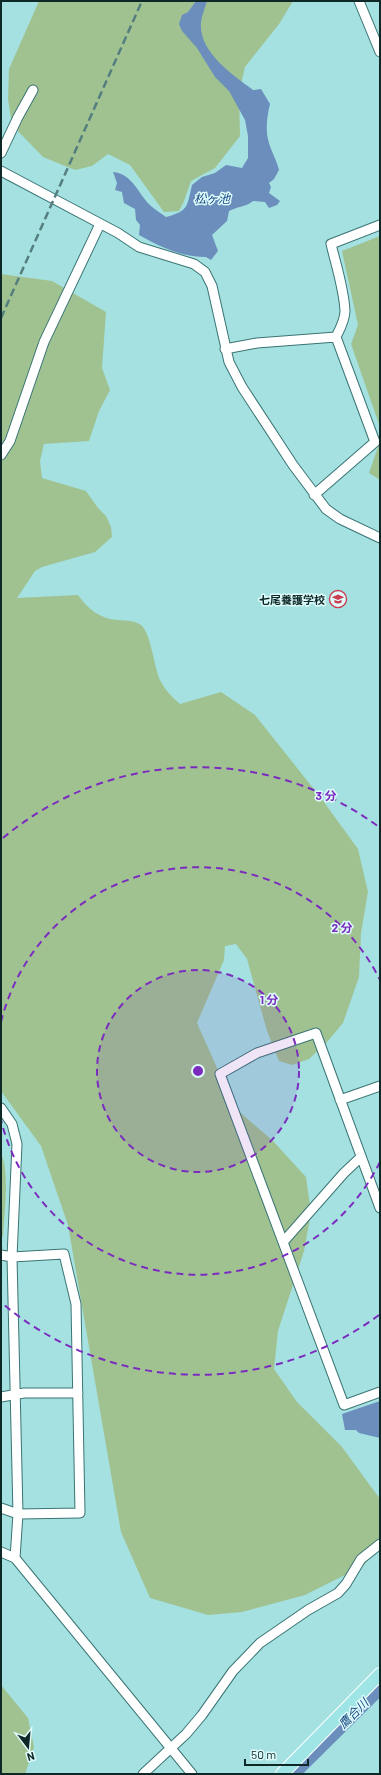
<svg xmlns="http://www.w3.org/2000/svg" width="381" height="1775" viewBox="0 0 381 1775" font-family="Barlow,'Noto Sans JP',sans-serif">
  <rect width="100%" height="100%" fill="#a5e1e1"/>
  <!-- green -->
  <path fill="#a0c291" d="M 39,1 L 293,1 L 279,24 L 245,67 L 239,93 L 240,136 L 215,168 L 191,181 L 184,201 L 179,211 L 164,212 L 130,165 L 108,154 L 92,166 L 75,170 L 43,157 L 12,125 L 8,99 L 9,69 Z
    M 380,236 L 380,427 L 351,344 L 358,325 L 342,251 Z
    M 1,274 L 52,281 L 106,312 L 102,368 L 110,390 L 99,411 L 89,441 L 44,444 L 40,461 L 42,478 L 86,491 L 98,508 L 106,516 L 111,527 L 112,537 L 95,552 L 42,567 L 35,571 L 17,598 L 78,595 C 88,609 100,619 118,620 C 126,621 134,620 141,625 C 151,633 154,667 160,680 C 165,690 172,697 180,704 L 221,692 L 255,715 L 321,798 L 358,849 L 368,892 L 361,933 L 359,977 L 343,1023 L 328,1041 L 309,1059 L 292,1065 L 279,1061 L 267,1031 L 247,959 L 236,944 L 225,946 L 224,960 L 197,1023 L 235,1108 L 273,1141 L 306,1177 L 311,1213 L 304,1251 L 278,1331 L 274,1369 L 297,1402 L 342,1447 L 380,1499 L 380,1547 L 363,1566 L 305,1595 L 242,1612 L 208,1615 L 150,1598 L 121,1532 L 68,1225 L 41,1146 L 1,1091 Z
    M 380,441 L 380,480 L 369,473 Z
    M 1,1154 C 10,1169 4,1218 3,1237 L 1,1236 Z
    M 1,1685 L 28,1718 L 34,1747 L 25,1774 L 1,1774 Z"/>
  <!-- water -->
  <path fill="#6b8ebd" d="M 196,1 L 207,1 C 205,8 202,15 201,22 C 198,52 233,75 253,90 L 261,89 L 270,104 C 267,116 265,131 269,143 C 272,153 277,161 279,170 L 274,179 L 269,183 L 271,187 L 269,193 L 280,201 L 277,205 L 269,208 L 265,202 L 253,201 C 246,207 238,206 229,211 L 227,221 L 212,235 L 218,251 L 211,260 L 206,257 C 182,257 160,247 139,235 L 140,225 L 136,220 L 135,209 L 124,203 L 122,192 L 115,190 L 117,183 L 113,172 C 133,174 138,194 151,206 C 155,210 161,213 166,217 C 189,211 187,206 192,185 L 202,177 L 215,173 L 226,165 L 242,168 L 248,158 L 248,136 L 245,120 L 229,91 L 215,77 L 197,48 L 182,31 L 179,24 L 182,15 L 188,12 Z
    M 380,1401 L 380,1438 L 359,1433 L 356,1430 L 345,1430 L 342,1414 Z"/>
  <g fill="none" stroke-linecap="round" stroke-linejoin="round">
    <!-- river -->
    <path stroke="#6b8ebd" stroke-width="15" d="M 292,1774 L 380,1687"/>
    <!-- minor casing -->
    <g stroke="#3a7474" stroke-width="11">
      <path id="minor" d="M 359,1 L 380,52
        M 1,153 L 18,117 L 33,90
        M 1,171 L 118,233 L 139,247 L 194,264 L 205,272 L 212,286 L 229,362 L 242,387 L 293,465 L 326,509 L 340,519 L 380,538
        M 225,349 L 257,343 L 336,337
        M 1,455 L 10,441 L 44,342 L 100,224
        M 314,495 L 375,442 L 336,337 C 340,329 345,320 345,311 C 344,289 336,265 331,244 L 380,225
        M 340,1100 L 380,1086
        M 1,1108 L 12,1124 L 17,1144 L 12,1257 L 18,1514 L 15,1558
        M 380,1208 L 316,1033 L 257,1053 L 220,1074 L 344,1405 L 380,1392
        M 284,1241 L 344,1173 L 361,1157
        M 1,1255 L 12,1257 L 64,1254 L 76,1304 L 80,1513 L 18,1514 L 1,1508
        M 1,1397 L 24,1393 L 78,1393
        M 1,1552 L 15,1558 L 192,1774
        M 143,1774 L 186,1734 L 202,1715 L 233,1671 L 260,1643 L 308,1610 L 338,1593 L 346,1584 L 361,1559 L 380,1544"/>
    </g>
    <!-- major casing -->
    <g stroke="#fff" stroke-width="14">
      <path id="major" d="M 282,1774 L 380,1674"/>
    </g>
    <!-- minor -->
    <use href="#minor" stroke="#fff" stroke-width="9"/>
    <!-- major -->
    <use href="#major" stroke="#9fe5e5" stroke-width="12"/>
    <!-- rail -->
    <path stroke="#557f7f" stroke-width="2.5" stroke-dasharray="8 4" stroke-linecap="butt" d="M 1,318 L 142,1"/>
  </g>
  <!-- distance rings -->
  <circle cx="198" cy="1071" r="101" fill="#7b2cbf" fill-opacity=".12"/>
  <g fill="none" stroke="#7b2cbf" stroke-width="2" stroke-dasharray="7 5">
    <circle cx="198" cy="1071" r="101"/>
    <path d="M380 1162A203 203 0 0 1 1 1120M1 1022A203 203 0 0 1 380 980"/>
    <path d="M379 1315A304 304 0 0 1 3 1304M3 838A304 304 0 0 1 379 827"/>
  </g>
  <!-- icons -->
  <defs>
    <g id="school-ring" transform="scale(0.9)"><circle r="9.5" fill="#defcfb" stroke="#cc3c52" stroke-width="1.5"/><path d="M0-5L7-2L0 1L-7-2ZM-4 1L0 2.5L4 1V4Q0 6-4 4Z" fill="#cc3c52"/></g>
  </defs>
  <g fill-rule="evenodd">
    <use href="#school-ring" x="338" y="599"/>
  </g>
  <g text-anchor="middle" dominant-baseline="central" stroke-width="3" stroke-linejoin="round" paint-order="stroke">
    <!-- poi labels -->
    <g font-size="11" font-weight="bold" fill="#0e2727" stroke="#defcfb" text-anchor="end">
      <text x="325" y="599">七尾養護学校</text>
    </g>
    <!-- water labels -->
    <g font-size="12" font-style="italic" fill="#164580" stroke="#defcfb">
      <text x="212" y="198">松ヶ池</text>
      <text transform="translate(353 1713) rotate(-45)">鷹合川</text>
    </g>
  </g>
  <circle cx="198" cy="1071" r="6" fill="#7b2cbf" stroke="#defcfb" stroke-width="2"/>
  <g font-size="12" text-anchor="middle" font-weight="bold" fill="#7b2cbf" stroke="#defcfb" stroke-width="3" stroke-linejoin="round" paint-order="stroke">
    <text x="326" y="800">3 分</text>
    <text x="342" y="932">2 分</text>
    <text x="269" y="1004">1 分</text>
  </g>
  <!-- border -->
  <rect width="381" height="1775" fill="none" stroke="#0e2727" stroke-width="4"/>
  <!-- north arrow -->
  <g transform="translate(28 1747) rotate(164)" stroke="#defcfb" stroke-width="3" paint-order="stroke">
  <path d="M0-3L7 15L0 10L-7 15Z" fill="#0e2727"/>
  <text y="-6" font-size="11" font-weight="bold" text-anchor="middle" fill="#0e2727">N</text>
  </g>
  <!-- scale -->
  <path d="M245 1759v6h63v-6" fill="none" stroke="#0e2727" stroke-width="2"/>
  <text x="251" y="1759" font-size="12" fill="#0e2727" stroke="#defcfb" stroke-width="3" paint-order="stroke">50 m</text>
</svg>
